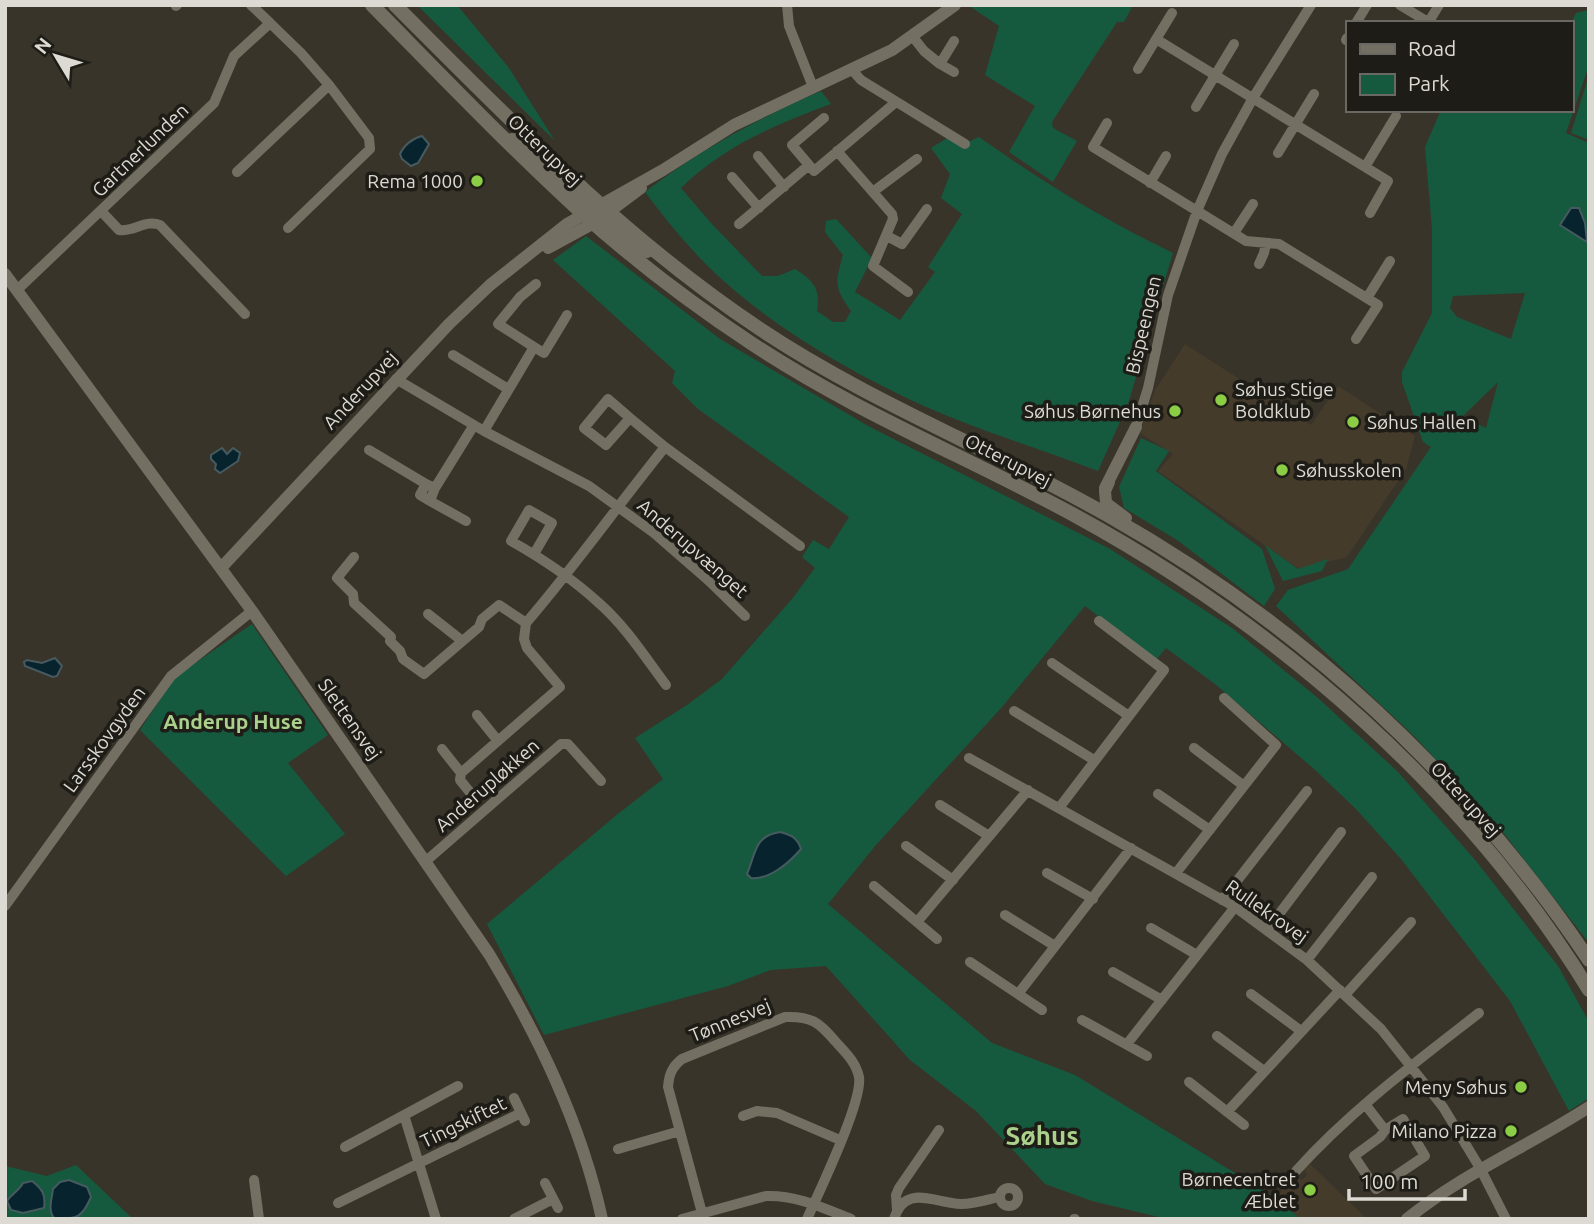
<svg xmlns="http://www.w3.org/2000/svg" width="1594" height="1224" viewBox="0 0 1594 1224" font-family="Ubuntu,sans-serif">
  <rect width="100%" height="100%" fill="#393429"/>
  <!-- education -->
  <path fill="#453b2b" d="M 1185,344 L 1311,425 L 1338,386 L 1415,436 L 1406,469 L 1347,557 L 1299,569 L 1158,471 L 1173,454 L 1140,433 L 1155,390 Z
    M 1310,1164 L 1367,1219 L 1301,1219 L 1275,1198 L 1295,1175 L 1302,1180 L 1307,1175 L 1304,1170 Z"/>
  <!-- green -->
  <path fill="#155a3f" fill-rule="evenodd" d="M 417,5 L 457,5 L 509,68 L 555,141 Z
    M 968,5 L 1133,5 L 1124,22 L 1117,22 L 1052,122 L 1053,128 L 1077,141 L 1053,182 L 1009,152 L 1035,106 L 985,75 L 999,26 Z
    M 1589,10 L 1589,65 L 1566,133 L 1589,143 L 1589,943 L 1499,827 L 1414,736 L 1276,606 L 1288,590 L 1348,569 L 1431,447 L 1423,442 L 1402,382 L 1402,372 L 1432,313 L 1432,229 L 1425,147 L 1441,110 L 1571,110 L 1571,23 L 1576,13 ZM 1525,293 L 1511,339 L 1457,317 L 1450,308 L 1453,296 ZM 1498,382 L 1486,428 L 1463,417 L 1463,416 Z
    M 1589,75 L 1589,140 L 1571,133 Z
    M 821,91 L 831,104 C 776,124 723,147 681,188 L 711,223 L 762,276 L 778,276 L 795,269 C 813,280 821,289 817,311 L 833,322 L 845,322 L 851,311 C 834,287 835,283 843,255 L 825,232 L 826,221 L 836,219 L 872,258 L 855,292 L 900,320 L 935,272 L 928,267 L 962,214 L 941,198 L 950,174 L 931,148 L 954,134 L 968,142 L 979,137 C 1041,181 1104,220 1173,253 L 1128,404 L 1098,471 C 1041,449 980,431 924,406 C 854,374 784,334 726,283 C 695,256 670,225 645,192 C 698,151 759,118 821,91 Z
    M 586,236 L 720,339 L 870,427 L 1110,549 L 1232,628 L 1318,698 L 1398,772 L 1476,861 L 1558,966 L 1589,1022 L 1589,1098 L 1569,1111 L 1510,1001 L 1401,859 L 1356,809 L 1314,769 L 1215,684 L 1166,648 L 1156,660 L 1085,606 L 1002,707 L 876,845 L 828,904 L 992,1043 L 1075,1075 L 1271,1195 L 1301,1219 L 1167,1219 L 1092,1201 L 1045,1184 L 976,1111 L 910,1060 L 826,966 L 771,970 L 728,986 L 544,1035 L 487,924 L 619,813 L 663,779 L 635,738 L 687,705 L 722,679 L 792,599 L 815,568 L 802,557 L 813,540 L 829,549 L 849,517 L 698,409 L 672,383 L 675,371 L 553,260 Z
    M 1141,438 L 1169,451 L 1156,471 L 1262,549 L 1275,589 L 1264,606 L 1177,540 L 1124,508 L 1119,487 Z
    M 1265,545 L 1298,569 L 1328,559 L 1322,571 L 1283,581 Z
    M 252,624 L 328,735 L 288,763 L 345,834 L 286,876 L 140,730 L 175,677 Z
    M 76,1165 L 133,1219 L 5,1219 L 5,1166 L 47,1176 Z"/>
  <!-- water -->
  <path fill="#07232e" stroke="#475a5f" stroke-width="2" d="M 422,136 L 429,144 L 418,163 L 411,166 L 402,159 L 400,154 C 404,145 413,138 422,136 Z
    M 1571,208 L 1579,208 L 1585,223 L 1587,242 L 1560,225 Z
    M 222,448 L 227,454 L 233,448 L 240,453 L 238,461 L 220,473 L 215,469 L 216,464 L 211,459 L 211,455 Z
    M 55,658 L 62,666 L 57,676 L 53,677 L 25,666 L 24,662 L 27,660 L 42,663 Z
    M 780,832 C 791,835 797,837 801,849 C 789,863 769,880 751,878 L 747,874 C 756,853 754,836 780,832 Z
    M 69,1180 L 87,1187 L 91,1197 C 82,1218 77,1219 55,1219 C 47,1211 52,1199 53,1189 L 60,1182 Z
    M 32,1181 C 42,1189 46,1194 44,1208 L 23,1213 L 11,1210 L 7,1201 C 12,1193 19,1191 23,1183 Z"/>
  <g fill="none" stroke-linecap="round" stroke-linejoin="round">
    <!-- minor -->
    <path stroke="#746f63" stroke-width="10" d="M 251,5 L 270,23
      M 787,5 L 789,26 L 813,87
      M 1400,5 L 1428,22
      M 176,6 L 177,5
      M 1356,23 L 1367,5
      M 1428,23 L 1439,5
      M 913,37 L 924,51 L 940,64 L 954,41
      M 1156,39 L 1388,181 L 1370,213
      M 1346,40 L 1347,38
      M 940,64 L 954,72
      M 1138,69 L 1172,13
      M 852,70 L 861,80 L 965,144
      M 1196,107 L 1234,44
      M 824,118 L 792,145 L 814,171 L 896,102
      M 1107,123 L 1093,147 L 1246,241 L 1279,244 L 1378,305 L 1356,339
      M 837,151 L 892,214 L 893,219 L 873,266 L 908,292
      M 1278,153 L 1314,94
      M 758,156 L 784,187
      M 1365,167 L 1396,116
      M 732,177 L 759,208
      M 1150,183 L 1166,156
      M 874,191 L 917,159
      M 101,211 L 119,230 C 134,232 146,219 160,225 L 245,314
      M 739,224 L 809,165
      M 288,228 L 370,149 L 369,138 L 329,85
      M 1234,233 L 1253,204
      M 887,236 L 902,244 L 927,209
      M 1259,264 L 1264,253 L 1266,243
      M 17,290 L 214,103 L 234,56 L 270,23 L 301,53 L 329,85 L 237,172
      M 1367,298 L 1390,261
      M 534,347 L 498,324 L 520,297 L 536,284
      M 453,355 L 508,389
      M 396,379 L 484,431 L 589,486 L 654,533 L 708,580 L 745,616
      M 630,418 L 608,399 L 584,428 L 606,445 L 630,418 L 665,447 L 800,546
      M 1136,427 L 1148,388 L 1168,295 L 1197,211 L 1222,154 L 1253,98 L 1311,5
      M 484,431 L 534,347 L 544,353 L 567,315
      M 369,450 L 426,484
      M 435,488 L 426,484 L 420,495 L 430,501 L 435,488 L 474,425
      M 430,501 L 466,521
      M 534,554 L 552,523 L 529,510 L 511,541 C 543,559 573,579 600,604 C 626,627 645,657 666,685
      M 354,557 L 337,578 L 353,594 L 354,603 L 391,637 L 390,641 L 400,651 L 403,659 L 424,674 L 479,627 L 482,619 L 499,605 L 526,623
      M 428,614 L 461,640
      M 526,623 C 575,566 618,505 665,447
      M 1052,663 L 1129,716
      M 1014,711 L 1094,760
      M 477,715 L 498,741
      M 1194,748 L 1244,786
      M 442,749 L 461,773 L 560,687 L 527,648 L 524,639 L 526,623
      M 969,758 L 1235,907 L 1307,960 L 1381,1029 L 1443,1107 L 1480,1168 L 1506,1219
      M 461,773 L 460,780 L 473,796
      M 1158,794 L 1210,830
      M 940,805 L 989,836
      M 1059,808 L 1164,670 L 1099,621
      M 906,846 L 953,880
      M 426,861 L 561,744 L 568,744 L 601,781
      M 1047,873 L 1093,899
      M 1176,873 L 1276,745 L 1224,698
      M 874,886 L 937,939
      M 1222,900 L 1307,791
      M 5,906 L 171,676 L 252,611
      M 1005,915 L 1055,946
      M 917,922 L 1028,790
      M 1151,928 L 1197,955
      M 1267,930 L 1341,832
      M 1307,960 L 1372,877
      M 970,962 L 1042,1010
      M 1113,972 L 1162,1000
      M 1018,994 L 1131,848
      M 1251,994 L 1301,1031
      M 1345,995 L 1411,922
      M 1082,1020 L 1147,1056
      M 1217,1036 L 1264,1071
      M 1127,1044 L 1235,907
      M 1189,1082 L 1244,1125
      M 514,1098 L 525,1121
      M 1365,1104 L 1385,1130 L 1380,1137 L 1354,1156 L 1376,1189 L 1425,1156 L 1403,1119 L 1385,1130
      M 1227,1112 L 1340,990
      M 404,1115 L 436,1219
      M 743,1116 L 757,1111 L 777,1113 L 840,1140
      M 345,1147 L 458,1086
      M 618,1149 L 680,1131
      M 1296,1171 C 1350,1111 1416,1062 1479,1013
      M 254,1180 L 259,1219
      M 545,1183 L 558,1208
      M1000 1197a9 9 0 1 1 18 0a9 9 0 1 1-18 0Z
      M 338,1203 L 521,1113
      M 897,1210 L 896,1195 L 899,1188 L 939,1130
      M 702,1213 L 668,1087 C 669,1074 672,1067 682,1059 L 785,1017 C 811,1016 819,1022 835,1041 C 845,1052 856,1062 859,1077 C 863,1101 819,1192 807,1219
      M 514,1219 L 553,1199
      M 682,1219 L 766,1196 C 797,1195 823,1208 851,1219
      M 894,1219 C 905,1183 934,1203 961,1204 C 974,1204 986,1200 999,1197
      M 1074,1219 L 1075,1219"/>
    <!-- tertiary -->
    <path stroke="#746f63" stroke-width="12" d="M 512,139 L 584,201 L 598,210
      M 596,217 L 607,221 L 647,252
      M 548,248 L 594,223 L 641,188
      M 5,274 L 252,611 L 489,954 C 539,1037 581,1124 602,1219
      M 1109,482 L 1105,491 L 1106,503 L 1126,518
      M 1105,488 L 1136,427
      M 221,568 L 449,324 L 490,285 L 567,224 L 663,170 L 734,125 L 892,50 L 955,5
      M 1407,1219 C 1463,1173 1529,1146 1589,1107"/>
    <!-- secondary -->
    <path stroke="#746f63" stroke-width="14" d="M 372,5 C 441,75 509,146 581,212 C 634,260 692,304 751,343 C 853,411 967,457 1074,515 C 1278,626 1467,791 1589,990
      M 395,5 C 511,121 623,238 760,329 C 871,403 994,450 1109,516 C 1302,625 1465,776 1589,960"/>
  </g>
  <!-- markers -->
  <g fill="#8bce46" stroke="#1e1c17" stroke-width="2.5">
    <circle cx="477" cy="181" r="7"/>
    <circle cx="1221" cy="400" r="7"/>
    <circle cx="1175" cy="411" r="7"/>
    <circle cx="1353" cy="422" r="7"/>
    <circle cx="1282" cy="470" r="7"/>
    <circle cx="1521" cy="1087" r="7"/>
    <circle cx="1511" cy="1131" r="7"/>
    <circle cx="1310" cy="1190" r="7"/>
  </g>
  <g text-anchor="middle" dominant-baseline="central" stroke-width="7" stroke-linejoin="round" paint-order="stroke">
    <!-- street labels -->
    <g font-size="19" fill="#dcdad2" stroke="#1e1c17">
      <text transform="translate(140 150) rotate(-44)">Gartnerlunden</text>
      <text transform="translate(545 150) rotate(44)">Otterupvej</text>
      <text transform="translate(1143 325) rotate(-77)">Bispeengen</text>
      <text transform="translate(360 390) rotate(-47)">Anderupvej</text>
      <text transform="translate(1008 460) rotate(27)">Otterupvej</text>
      <text transform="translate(693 548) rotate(41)">Anderupvænget</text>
      <text transform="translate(350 719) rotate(55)">Slettensvej</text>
      <text transform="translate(104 739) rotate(-54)">Larsskovgyden</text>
      <text transform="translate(487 785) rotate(-41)">Anderupløkken</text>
      <text transform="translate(1466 799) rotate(48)">Otterupvej</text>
      <text transform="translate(1267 911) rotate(35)">Rullekrovej</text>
      <text transform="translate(730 1020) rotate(-22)">Tønnesvej</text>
      <text transform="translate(463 1122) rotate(-26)">Tingskiftet</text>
    </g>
    <!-- poi labels -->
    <g font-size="19" fill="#dcdad2" stroke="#1e1c17" text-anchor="end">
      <text x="463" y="181">Rema 1000</text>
      <text x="1235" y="389" text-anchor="start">Søhus Stige<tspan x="1235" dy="22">Boldklub</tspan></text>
      <text x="1161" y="411">Søhus Børnehus</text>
      <text x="1367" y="422" text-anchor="start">Søhus Hallen</text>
      <text x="1296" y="470" text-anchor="start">Søhusskolen</text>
      <text x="1507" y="1087">Meny Søhus</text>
      <text x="1497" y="1131">Milano Pizza</text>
      <text x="1296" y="1179">Børnecentret<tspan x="1296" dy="22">Æblet</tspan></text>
    </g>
    <!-- neighbourhood labels -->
    <g font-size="21" font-weight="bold" fill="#aad08c" stroke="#1e1c17">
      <text x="233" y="721">Anderup Huse</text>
    </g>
    <!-- district labels -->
    <g font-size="26" font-weight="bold" fill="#aad08c" stroke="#1e1c17">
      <text x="1042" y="1135">Søhus</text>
    </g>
  </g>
  <!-- border -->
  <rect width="1594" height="1224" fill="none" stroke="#dcdad2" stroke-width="14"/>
  <!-- legend -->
  <rect x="1346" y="21" width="228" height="91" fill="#1e1c17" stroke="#6a6862" stroke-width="2"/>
  <rect x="1360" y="44" width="35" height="10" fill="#746f63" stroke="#6a6862" stroke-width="2"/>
  <text x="1408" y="56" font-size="21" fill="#dcdad2">Road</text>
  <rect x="1360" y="74" width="35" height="21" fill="#155a3f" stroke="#6a6862" stroke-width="2"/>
  <text x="1408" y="91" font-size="21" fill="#dcdad2">Park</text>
  <!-- north arrow -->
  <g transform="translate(56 56) rotate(308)" stroke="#1e1c17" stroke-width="5" paint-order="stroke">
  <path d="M0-5L12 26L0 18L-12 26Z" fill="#dcdad2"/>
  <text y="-10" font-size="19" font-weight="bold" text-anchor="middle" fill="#dcdad2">N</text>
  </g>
  <!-- scale -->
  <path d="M1349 1189v10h116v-10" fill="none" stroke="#dcdad2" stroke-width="3.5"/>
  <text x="1360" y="1189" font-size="21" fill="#dcdad2" stroke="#1e1c17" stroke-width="5" paint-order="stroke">100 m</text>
</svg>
